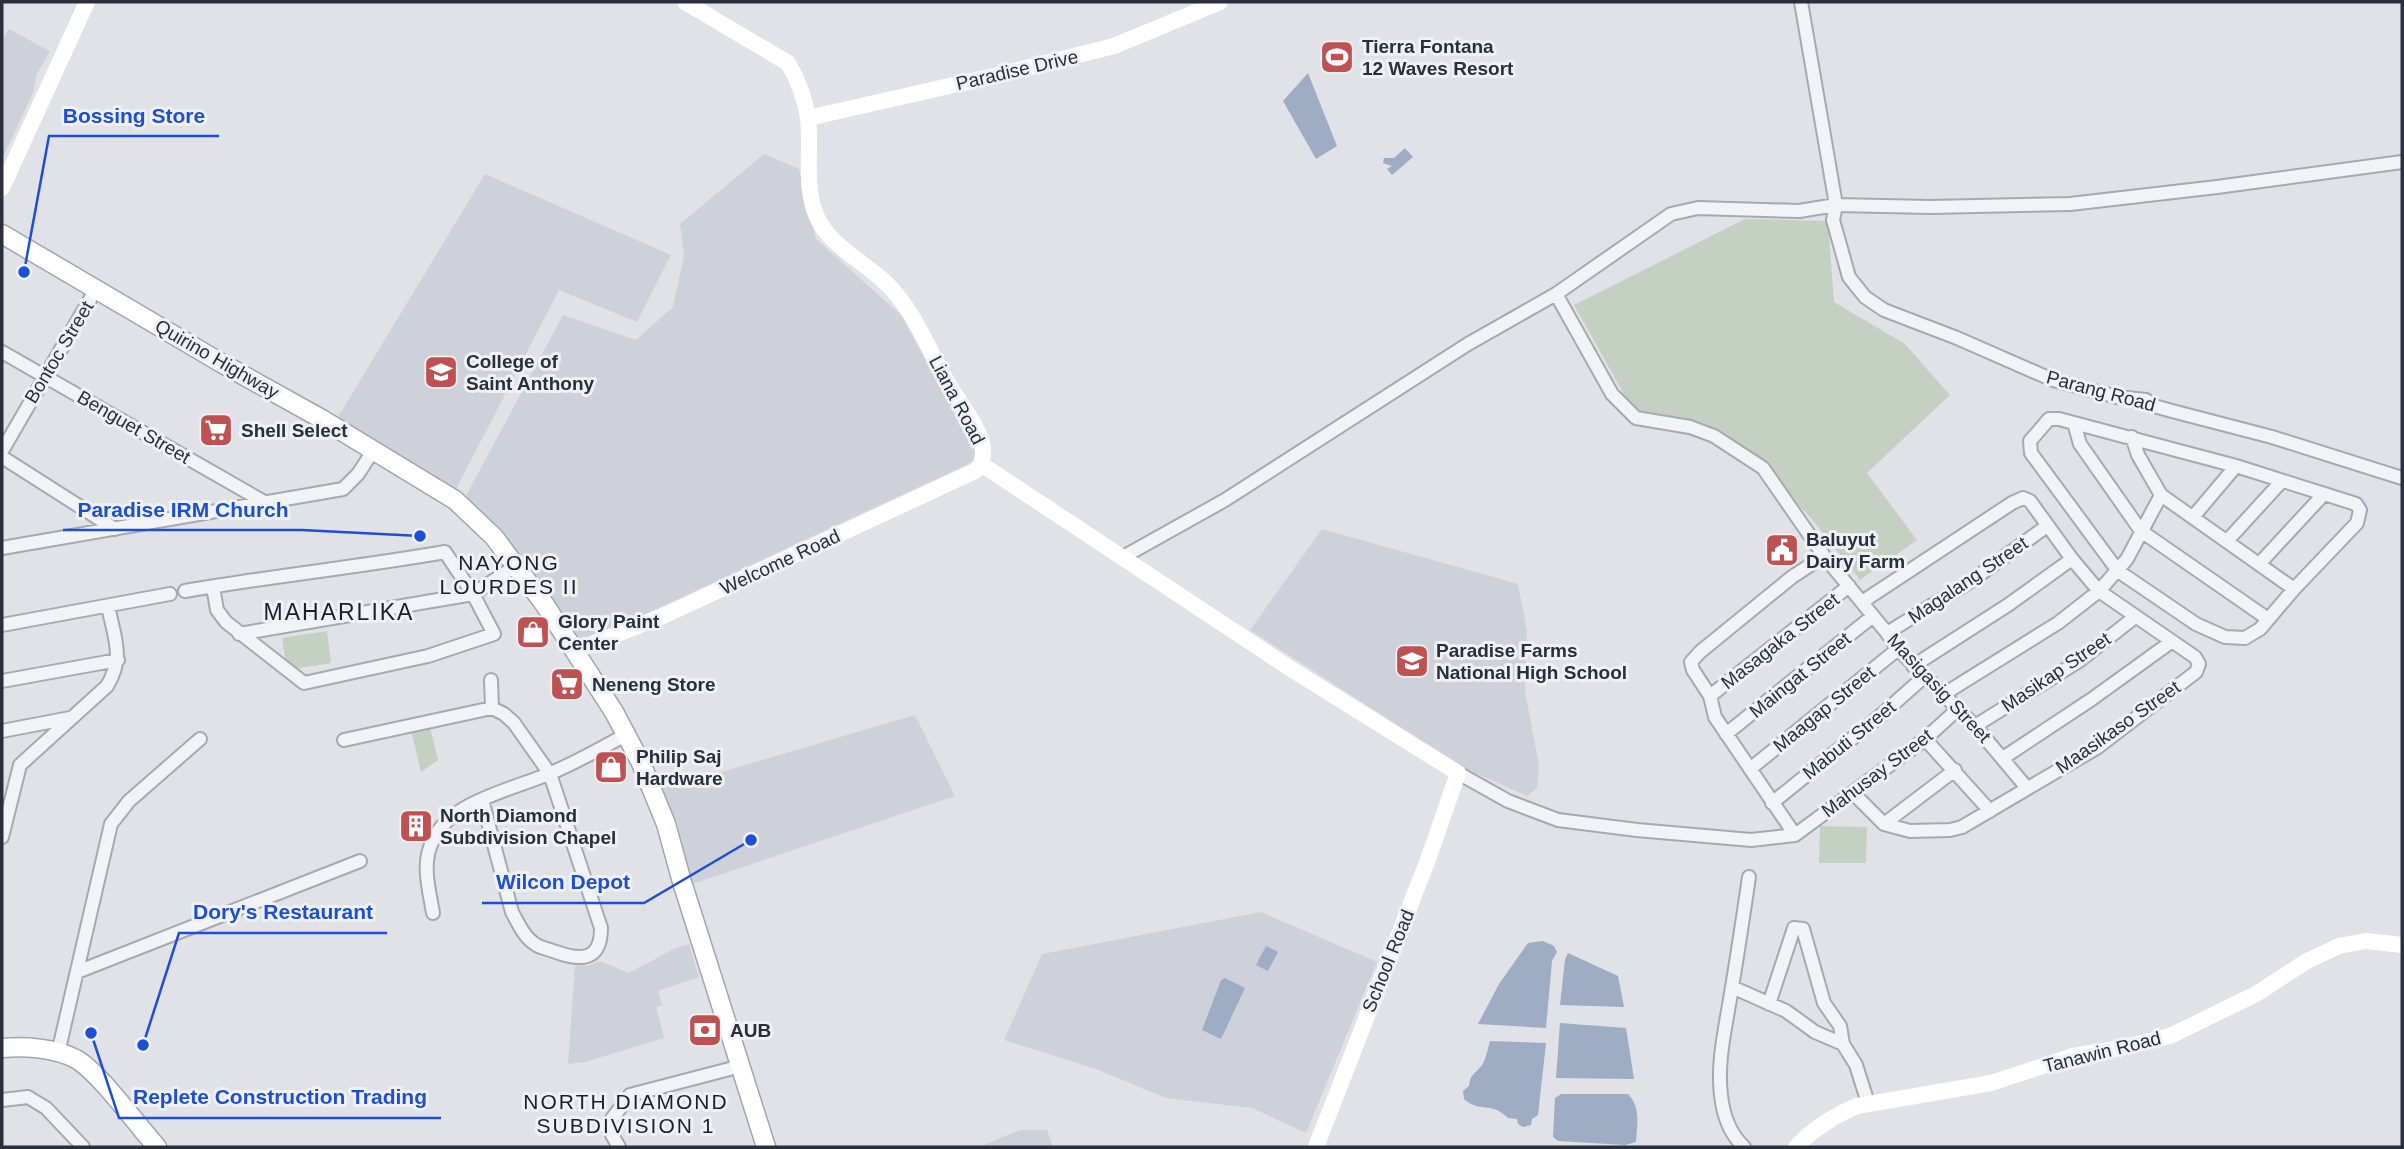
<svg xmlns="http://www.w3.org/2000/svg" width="2404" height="1149" viewBox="0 0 2404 1149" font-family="Helvetica,sans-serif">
  <rect width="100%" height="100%" fill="#e0e2e7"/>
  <!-- built -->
  <path fill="#ced1d9" d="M 9,29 L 50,51 L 36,76 L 33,93 L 2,159 L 2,40 Z
    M 764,154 L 799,169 L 816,239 L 901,315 L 979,459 L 583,643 L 461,505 L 563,315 L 636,340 L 673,307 L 684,255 L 680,224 Z
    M 485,174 L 671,255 L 637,322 L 559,290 L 456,489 L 335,422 Z
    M 1322,529 L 1518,584 L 1527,631 L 1525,691 L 1539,766 L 1537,788 L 1527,796 L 1464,768 L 1250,630 Z
    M 915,715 L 955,796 L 692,884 L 661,785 L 708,776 Z
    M 1261,912 L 1377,962 L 1306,1133 L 1252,1108 L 1166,1098 L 1096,1069 L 1004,1040 L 1042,954 Z
    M 689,944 L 699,977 L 658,991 L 662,1005 L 656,1007 L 664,1038 L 585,1062 L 568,1064 L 575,964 L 588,966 L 600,961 L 629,973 L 674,949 Z
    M 1020,1130 L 1047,1130 L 1053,1147 L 979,1147 Z"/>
  <!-- park -->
  <path fill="#c4d1c2" d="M 1745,219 L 1828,221 L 1834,302 L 1905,344 L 1950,395 L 1867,473 L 1917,540 L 1860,580 L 1811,518 L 1767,472 L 1728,439 L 1631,407 L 1574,305 Z
    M 327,631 L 331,663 L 287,670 L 282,638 Z
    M 429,723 L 438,760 L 421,772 L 410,726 Z
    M 1820,826 L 1867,827 L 1866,863 L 1819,863 Z"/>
  <!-- water -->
  <path fill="#9eacc4" d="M 1308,73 L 1337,146 L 1316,159 L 1283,101 Z
    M 1405,148 L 1413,157 L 1392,175 L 1387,169 L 1392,166 L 1383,163 L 1384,158 L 1394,158 Z
    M 1543,941 L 1554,946 L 1557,952 L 1552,961 L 1546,1028 L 1478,1024 L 1499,984 L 1528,943 Z
    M 1266,946 L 1278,952 L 1268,971 L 1256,965 Z
    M 1568,953 L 1618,976 L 1624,1007 L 1560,1005 L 1565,959 Z
    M 1225,978 L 1245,988 L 1221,1039 L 1202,1030 L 1221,980 Z
    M 1560,1023 L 1626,1028 L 1634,1079 L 1556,1078 Z
    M 1490,1041 L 1546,1043 L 1538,1115 L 1532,1119 L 1531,1125 L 1523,1127 L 1518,1124 L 1517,1119 L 1508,1118 C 1492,1101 1479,1113 1464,1099 L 1463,1091 L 1469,1086 C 1470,1074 1475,1074 1482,1065 C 1486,1059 1488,1048 1490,1041 Z
    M 1561,1094 L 1628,1094 C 1641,1107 1637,1125 1636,1142 L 1625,1145 L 1558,1141 L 1553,1137 L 1555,1098 Z"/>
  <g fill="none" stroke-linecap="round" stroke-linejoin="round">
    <!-- street casing -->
    <g stroke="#a6a9b1" stroke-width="16">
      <path id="street" d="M 1801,2 L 1836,205 L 1833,220 L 1849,277 L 1865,297 L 1884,310 L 1957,338 L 2053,380 L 2117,397 L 2146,400 L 2154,406 L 2172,411 L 2272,437 L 2402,478
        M 1556,294 L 1612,394 L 1636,418 L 1690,427 L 1714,436 L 1763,468 L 1824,556 L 1887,633 L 1898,649 L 1975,726 L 2027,788
        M 2,352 L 266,503
        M 2049,419 L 2059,419 L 2236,466 L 2356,504 L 2360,510 L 2357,523 L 2294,589 L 2260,629 L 2245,638 L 2225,637 L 2196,624 L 2118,571 L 2031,453 L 2030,441 Z
        M 2074,423 L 2080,444 L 2141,531 L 2268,619
        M 2132,437 L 2138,455 L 2161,495 L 2294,589
        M 2,451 L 96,289
        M 2,457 L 115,529
        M 2193,517 L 2236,466
        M 2227,541 L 2281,482
        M 2,548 L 343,489 L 358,474 L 373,451
        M 1123,557 L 1225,500 L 1468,344 L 1556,294 L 1671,214 L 1698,208 L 1799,211 L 1836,205 L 1930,207 L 2070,204 L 2217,187 L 2402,162
        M 2260,563 L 2323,495
        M 185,591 C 272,576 359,567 445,552 L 473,594 L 494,634 L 428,656 L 304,683 L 226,622 L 217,610 L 213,587
        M 2,625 L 170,594
        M 1887,633 L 1971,581 L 2047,526
        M 239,634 L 473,594 L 516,566
        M 1913,666 L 2008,605 L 2072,559
        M 491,680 L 492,708
        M 2,681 L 118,660
        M 1944,694 L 2058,623 L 2099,591 L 2127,559 L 2161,495
        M 1710,696 L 1849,586
        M 1975,726 L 2079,661 L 2135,617
        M 2,731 L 70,718
        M 1726,734 L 1873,616
        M 1925,739 L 1990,811
        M 344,740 L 492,708 L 504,714 L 514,723 L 550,774 L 601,928 C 601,961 581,961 556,952 C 549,949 540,948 535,944 C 524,937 518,923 512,912 L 482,800
        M 2003,758 L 2092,699 L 2171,642
        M 1750,769 L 1898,649
        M 1458,773 L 1508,801 L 1558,820 L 1637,830 L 1751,840 L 1795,835
        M 1853,793 L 1884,824 L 1910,831 L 1950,830 L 1962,827 L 2098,747 L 2196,672 L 2199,664 L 2195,657 L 2099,591 L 2072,559 L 2030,501 L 2023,498 L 2012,503 L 1862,602
        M 1772,803 L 1880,716 L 1925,676
        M 1884,824 L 1955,770
        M 1795,835 L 1715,717 L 1710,696 L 1693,670 L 1691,662 L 1700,652 L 1792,577 L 1824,556
        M 1795,835 L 1925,739 L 1958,709
        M 2,837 L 20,765 L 107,686 C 125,657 114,637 108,606
        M 433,913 C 429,889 421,863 433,840 C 451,801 514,789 551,773 C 577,762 602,748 627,734
        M 77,972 L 360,861
        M 1732,987 L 1786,1011 L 1815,1032 L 1843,1044
        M 1769,1004 L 1794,928 L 1803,929 L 1824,1003 L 1840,1026 L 1843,1044 L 1856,1065 L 1868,1103
        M 58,1053 L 111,824 L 129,801 L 200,739
        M 2,1100 L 28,1097 L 46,1108 L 83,1147
        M 619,1147 L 612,1135 L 611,1120 L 630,1095 L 741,1066
        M 1744,1147 C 1730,1134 1723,1114 1721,1095 C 1717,1063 1725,1030 1730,999 C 1737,958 1743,918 1749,877"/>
    </g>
    <!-- primary casing -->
    <g stroke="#a1a5b2" stroke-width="21">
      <path id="primary" d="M 2,234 L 223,364 L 320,418 L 455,500 L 494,537 L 545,605 L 614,712 L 641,763 L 666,824 L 682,882 L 766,1147
        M 2,1048 C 25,1046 55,1048 76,1059 C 99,1072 137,1125 157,1147"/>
    </g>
    <!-- street -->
    <use href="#street" stroke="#f2f3f6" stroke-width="12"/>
    <!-- secondary -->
    <path stroke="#fff" stroke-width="16" d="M 685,2 L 788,63 C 798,80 805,99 808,118 C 812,153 802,191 820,223 C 833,247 867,264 887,284 C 916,313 927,348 948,383 C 959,402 976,422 982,443 C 984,450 983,457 981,464
      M 808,118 L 998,75 L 1114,46 L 1220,2
      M 2,188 L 87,2
      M 981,464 L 1291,669 L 1458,773 L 1429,857 L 1316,1147
      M 574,651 L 663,616 L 975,471 L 981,464
      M 1796,1147 C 1813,1129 1833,1116 1857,1106 L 1991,1083 L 2073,1056 L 2121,1048 L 2170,1036 L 2256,994 L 2307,961 L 2339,946 L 2366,941 L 2402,945"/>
    <!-- primary -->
    <use href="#primary" stroke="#fff" stroke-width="18"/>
  </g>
  <!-- icons -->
  <defs>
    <g id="stadium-square" transform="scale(1.75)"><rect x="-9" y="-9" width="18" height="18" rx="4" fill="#c05153" stroke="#eff1f5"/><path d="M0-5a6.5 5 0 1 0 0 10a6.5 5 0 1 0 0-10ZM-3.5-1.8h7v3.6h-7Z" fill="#fff"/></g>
    <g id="university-square" transform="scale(1.75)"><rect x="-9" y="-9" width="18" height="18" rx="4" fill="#c05153" stroke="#eff1f5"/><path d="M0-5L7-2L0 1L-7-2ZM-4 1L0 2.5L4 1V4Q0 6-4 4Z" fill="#fff"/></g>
    <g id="supermarket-square" transform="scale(1.75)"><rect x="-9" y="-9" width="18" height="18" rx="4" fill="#c05153" stroke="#eff1f5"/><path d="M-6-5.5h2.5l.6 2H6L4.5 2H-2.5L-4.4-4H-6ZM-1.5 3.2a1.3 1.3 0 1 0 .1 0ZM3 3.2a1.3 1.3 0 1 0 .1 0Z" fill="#fff"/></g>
    <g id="civic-square" transform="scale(1.75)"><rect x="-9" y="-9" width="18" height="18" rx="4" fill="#c05153" stroke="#eff1f5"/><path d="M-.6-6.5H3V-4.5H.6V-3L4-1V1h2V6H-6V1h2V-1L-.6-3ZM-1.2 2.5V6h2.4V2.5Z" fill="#fff"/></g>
    <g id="shop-square" transform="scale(1.75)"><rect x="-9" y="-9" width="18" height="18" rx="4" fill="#c05153" stroke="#eff1f5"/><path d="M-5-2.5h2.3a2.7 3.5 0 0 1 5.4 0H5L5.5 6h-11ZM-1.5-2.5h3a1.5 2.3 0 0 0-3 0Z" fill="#fff"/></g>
    <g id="school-square" transform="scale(1.75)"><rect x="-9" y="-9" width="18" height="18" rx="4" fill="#c05153" stroke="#eff1f5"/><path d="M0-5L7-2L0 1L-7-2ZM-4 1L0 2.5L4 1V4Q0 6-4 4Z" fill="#fff"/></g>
    <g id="building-square" transform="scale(1.75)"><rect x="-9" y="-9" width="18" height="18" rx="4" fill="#c05153" stroke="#eff1f5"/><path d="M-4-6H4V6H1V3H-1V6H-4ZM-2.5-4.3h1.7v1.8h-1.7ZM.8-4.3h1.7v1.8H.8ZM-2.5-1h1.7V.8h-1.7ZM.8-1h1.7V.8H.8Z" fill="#fff"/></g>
    <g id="bank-square" transform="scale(1.75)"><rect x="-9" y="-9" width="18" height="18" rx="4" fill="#c05153" stroke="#eff1f5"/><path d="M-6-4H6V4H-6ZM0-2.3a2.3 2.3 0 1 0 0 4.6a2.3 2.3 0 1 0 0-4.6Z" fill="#fff"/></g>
  </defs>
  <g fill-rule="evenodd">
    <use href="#stadium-square" x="1337" y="57"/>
    <use href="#university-square" x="441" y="372"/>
    <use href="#supermarket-square" x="216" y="430"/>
    <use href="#civic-square" x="1782" y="550"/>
    <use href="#shop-square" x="533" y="632"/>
    <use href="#school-square" x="1412" y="661"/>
    <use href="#supermarket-square" x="567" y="684"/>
    <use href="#shop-square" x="611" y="767"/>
    <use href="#building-square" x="416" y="826"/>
    <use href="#bank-square" x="705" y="1030"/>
  </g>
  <g text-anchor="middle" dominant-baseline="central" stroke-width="6" stroke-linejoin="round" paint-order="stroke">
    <!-- poi labels -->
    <g font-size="19" font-weight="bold" fill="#2a2f3d" stroke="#eff1f5" text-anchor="start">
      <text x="1362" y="46">Tierra Fontana<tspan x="1362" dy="22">12 Waves Resort</tspan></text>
      <text x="466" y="361">College of<tspan x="466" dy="22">Saint Anthony</tspan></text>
      <text x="241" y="430">Shell Select</text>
      <text x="1806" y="539">Baluyut<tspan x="1806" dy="22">Dairy Farm</tspan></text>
      <text x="558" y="621">Glory Paint<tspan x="558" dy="22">Center</tspan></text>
      <text x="1436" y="650">Paradise Farms<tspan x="1436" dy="22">National High School</tspan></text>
      <text x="592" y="684">Neneng Store</text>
      <text x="636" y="756">Philip Saj<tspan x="636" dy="22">Hardware</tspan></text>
      <text x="440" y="815">North Diamond<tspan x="440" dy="22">Subdivision Chapel</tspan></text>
      <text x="730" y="1030">AUB</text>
    </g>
    <!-- street labels -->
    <g font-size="19" fill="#2a2f3d" stroke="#eff1f5">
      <text transform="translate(1017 70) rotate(-13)">Paradise Drive</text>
      <text transform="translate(59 352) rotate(-59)">Bontoc Street</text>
      <text transform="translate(217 359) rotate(30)">Quirino Highway</text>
      <text transform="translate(2101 391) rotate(15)">Parang Road</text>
      <text transform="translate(957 400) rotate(62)">Liana Road</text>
      <text transform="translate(134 427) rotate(30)">Benguet Street</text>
      <text transform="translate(780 562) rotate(-25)">Welcome Road</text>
      <text transform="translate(1968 580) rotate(-34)">Magalang Street</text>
      <text transform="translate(1780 641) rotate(-38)">Masagaka Street</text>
      <text transform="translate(2056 672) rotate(-34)">Masikap Street</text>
      <text transform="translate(1800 675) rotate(-39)">Maingat Street</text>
      <text transform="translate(1939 688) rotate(47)">Masigasig Street</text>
      <text transform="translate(1824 709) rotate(-39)">Maagap Street</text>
      <text transform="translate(2118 727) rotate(-35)">Maasikaso Street</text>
      <text transform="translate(1849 740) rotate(-39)">Mabuti Street</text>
      <text transform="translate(1877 773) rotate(-37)">Mahusay Street</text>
      <text transform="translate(1388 961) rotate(-68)">School Road</text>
      <text transform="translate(2102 1052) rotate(-14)">Tanawin Road</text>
    </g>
    <!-- neighbourhood labels -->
    <g font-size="21" letter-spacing="2" fill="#1c202e" stroke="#eff1f5">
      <text x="509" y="562">NAYONG<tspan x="509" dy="24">LOURDES II</tspan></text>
      <text x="626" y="1101">NORTH DIAMOND<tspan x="626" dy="24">SUBDIVISION 1</tspan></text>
    </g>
    <!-- quarter labels -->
    <g font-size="23" letter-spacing="2" fill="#1c202e" stroke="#eff1f5">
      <text x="339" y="612">MAHARLIKA</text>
    </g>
  </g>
  <!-- callouts -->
  <path fill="none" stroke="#1d4ed8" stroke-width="2.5" d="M24 272L49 136H219M420 536L302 530H63M751 840L644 903H482M143 1045L179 933H387M91 1033L119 1118H441"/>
  <g fill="#1d4ed8" stroke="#eff1f5" stroke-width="2.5">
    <circle cx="24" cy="272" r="7"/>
    <circle cx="420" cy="536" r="7"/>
    <circle cx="751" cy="840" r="7"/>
    <circle cx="143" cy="1045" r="7"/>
    <circle cx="91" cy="1033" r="7"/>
  </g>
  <g font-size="21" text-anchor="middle" font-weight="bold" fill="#1d4ed8" stroke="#eff1f5" stroke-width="6" stroke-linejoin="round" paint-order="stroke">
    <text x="134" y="123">Bossing Store</text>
    <text x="183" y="517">Paradise IRM Church</text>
    <text x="563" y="889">Wilcon Depot</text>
    <text x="283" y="919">Dory's Restaurant</text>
    <text x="280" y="1104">Replete Construction Trading</text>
  </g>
  <!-- border -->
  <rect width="2404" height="1149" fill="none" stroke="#2a2f3d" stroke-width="7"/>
</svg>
